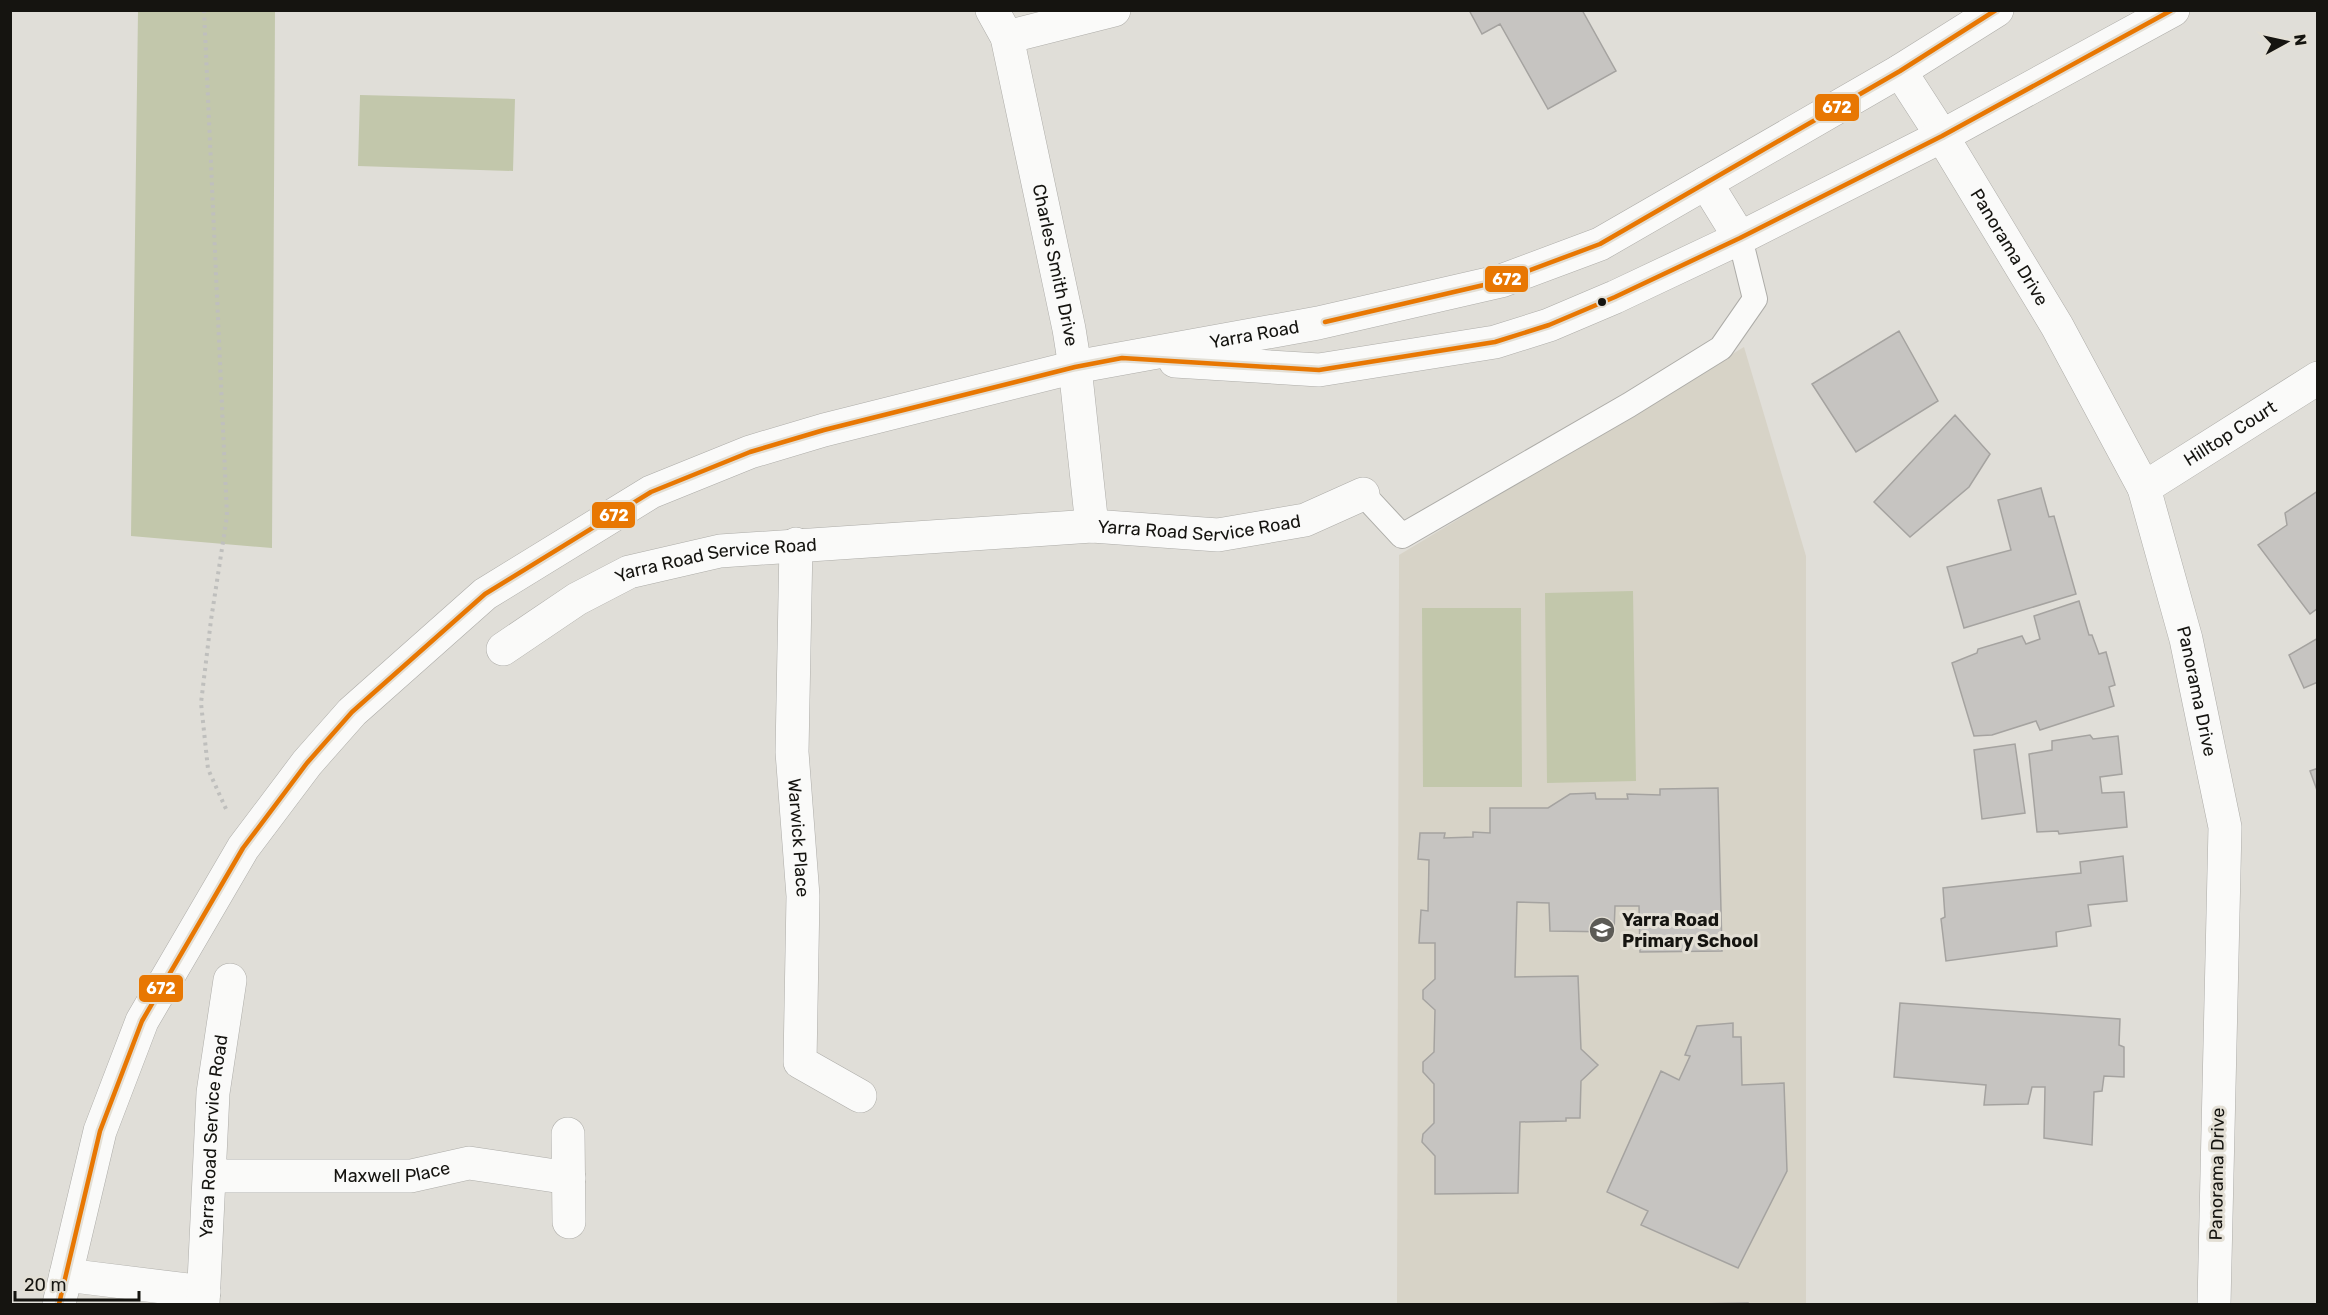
<svg xmlns="http://www.w3.org/2000/svg" width="2328" height="1315" viewBox="0 0 2328 1315" font-family="Rubik,sans-serif">
  <rect width="100%" height="100%" fill="#e0ded8"/>
  <!-- built -->
  <path fill="#d7d3c7" d="M 1744,347 L 1806,556 L 1806,1304 L 1397,1304 L 1399,555 Z"/>
  <!-- green -->
  <path fill="#c2c7ab" d="M 138,11 L 275,11 L 272,548 L 131,536 Z
    M 360,95 L 515,99 L 513,171 L 358,166 Z
    M 1633,591 L 1636,781 L 1547,783 L 1545,593 Z
    M 1422,608 L 1521,608 L 1522,787 L 1423,787 Z"/>
  <!-- building -->
  <path fill="#c6c4c1" stroke="#a5a3a0" stroke-width="1.5" d="M 1469,10 L 1582,10 L 1616,71 L 1548,109 L 1500,24 L 1482,34 Z
    M 1899,331 L 1938,401 L 1856,452 L 1812,384 Z
    M 1955,415 L 1990,454 L 1969,487 L 1910,537 L 1874,502 Z
    M 2041,488 L 2049,517 L 2054,516 L 2076,594 L 1964,628 L 1947,567 L 2011,550 L 1998,500 Z
    M 2318,491 L 2318,608 L 2310,614 L 2258,545 L 2287,525 L 2285,513 Z
    M 2079,601 L 2089,635 L 2092,635 L 2099,654 L 2106,652 L 2115,685 L 2109,687 L 2114,706 L 2040,730 L 2036,721 L 1992,735 L 1974,736 L 1952,663 L 1977,653 L 1978,649 L 2022,636 L 2026,644 L 2040,639 L 2034,616 Z
    M 2318,638 L 2318,682 L 2304,688 L 2289,655 Z
    M 2090,735 L 2093,739 L 2118,736 L 2122,774 L 2100,777 L 2102,793 L 2124,792 L 2127,827 L 2059,834 L 2058,831 L 2037,832 L 2029,754 L 2052,750 L 2052,741 Z
    M 2015,744 L 2025,813 L 1982,819 L 1974,750 Z
    M 2318,768 L 2318,793 L 2310,771 Z
    M 1718,788 L 1722,951 L 1640,952 L 1639,906 L 1615,906 L 1614,932 L 1550,931 L 1549,903 L 1517,902 L 1515,977 L 1578,976 L 1581,1049 L 1598,1065 L 1581,1081 L 1580,1118 L 1566,1118 L 1566,1121 L 1520,1122 L 1518,1193 L 1435,1194 L 1435,1156 L 1422,1142 L 1423,1134 L 1434,1123 L 1434,1084 L 1423,1072 L 1423,1062 L 1434,1052 L 1435,1010 L 1423,999 L 1423,990 L 1435,979 L 1435,943 L 1419,943 L 1421,910 L 1428,911 L 1429,860 L 1418,859 L 1420,833 L 1445,833 L 1444,838 L 1473,837 L 1473,832 L 1490,833 L 1490,808 L 1548,808 L 1570,794 L 1595,793 L 1596,799 L 1628,799 L 1627,794 L 1660,795 L 1660,789 Z
    M 2123,856 L 2127,901 L 2088,905 L 2091,926 L 2056,932 L 2057,946 L 1946,961 L 1941,919 L 1945,917 L 1943,888 L 2081,873 L 2080,862 Z
    M 1900,1003 L 2120,1019 L 2119,1045 L 2124,1047 L 2124,1077 L 2104,1076 L 2102,1091 L 2094,1092 L 2092,1145 L 2044,1138 L 2045,1087 L 2032,1087 L 2028,1104 L 1984,1105 L 1986,1085 L 1894,1077 Z
    M 1733,1023 L 1733,1037 L 1741,1037 L 1742,1085 L 1784,1083 L 1787,1171 L 1738,1268 L 1641,1225 L 1648,1211 L 1607,1192 L 1661,1071 L 1679,1080 L 1690,1056 L 1685,1055 L 1697,1026 Z
    M 1748,1303 L 1748,1304 L 1694,1304 Z"/>
  <g fill="none" stroke-linecap="round" stroke-linejoin="round">
    <!-- service casing -->
    <g stroke="#adaca8" stroke-width="26">
      <path id="service" d="M 1363,494 L 1402,536 L 1629,405 L 1721,348 L 1755,299 L 1740,238"/>
    </g>
    <!-- minor casing -->
    <g stroke="#adaca8" stroke-width="34">
      <g id="minor">
        <path id="s1" d="M 992,10 L 1007,37 L 1069,329 L 1075,367 L 1092,526"/>
        <path d="M 1007,37 L 1114,10"/>
        <path id="s2" d="M 1942,136 L 2057,326 L 2144,488 L 2186,639 L 2225,827 L 2214,1304"/>
        <path id="s3" d="M 2144,488 L 2318,378"/>
        <path id="s4" d="M 796,544 L 792,752 L 803,896 L 800,1062 L 860,1096"/>
        <path id="s5" d="M 503,649 L 577,599 L 629,572 L 720,551 L 1092,526 L 1218,535 L 1305,520 L 1363,494"/>
        <path d="M 568,1134 L 569,1222"/>
        <path id="s6" d="M 210,1176 L 411,1176 L 469,1163 L 569,1178"/>
        <path d="M 66,1275 L 204,1292"/>
        <path id="s7" d="M 203,1304 L 213,1093 L 230,980"/>
      </g>
    </g>
    <!-- secondary casing -->
    <g stroke="#adaca8" stroke-width="34">
      <g id="secondary">
        <path d="M 1900,71 L 1942,136"/>
        <path d="M 1706,183 L 1740,238"/>
        <path d="M 1175,361 L 1319,370 L 1495,342 L 1549,325 L 1615,297 L 1740,238 L 1942,136 L 2173,10"/>
        <path id="s8" d="M 59,1304 L 100,1131 L 142,1021 L 243,848 L 307,763 L 352,712 L 485,594 L 651,492 L 750,452 L 824,430 L 1075,367 L 1318,323 L 1501,281 L 1600,244 L 1900,71 L 1997,10"/>
      </g>
    </g>
    <!-- path -->
    <path stroke="#bfbfbd" stroke-width="4" stroke-dasharray="3 4.5" stroke-linecap="butt" d="M 204,10 L 227,516 L 211,620 L 201,703 L 208,769 L 226,809"/>
    <!-- service -->
    <use href="#service" stroke="#fafaf9" stroke-width="24"/>
    <!-- minor -->
    <use href="#minor" stroke="#fafaf9" stroke-width="33"/>
    <!-- secondary -->
    <use href="#secondary" stroke="#fafaf9" stroke-width="33"/>
    <!-- bus-1 casing -->
    <g stroke="#e3dfd5" stroke-width="9">
      <path id="bus-1" d="M 1325,322 L 1501,281 L 1600,244 L 1900,71 L 1996,10
        M 59,1304 L 100,1131 L 142,1021 L 243,848 L 307,763 L 352,712 L 485,594 L 651,492 L 750,452 L 824,430 L 1075,367 L 1122,358 L 1319,370 L 1495,342 L 1549,325 L 1615,297 L 1740,238 L 1942,136 L 2172,10"/>
    </g>
    <!-- bus-1 -->
    <use href="#bus-1" stroke="#e87702" stroke-width="4.5"/>
  </g>
  <!-- icons -->
  <defs>
    <g id="school-disc" transform="scale(1.35)"><circle r="9.5" fill="#5c5b56" stroke="#e3dfd5"/><path d="M0-5L7-2L0 1L-7-2ZM-4 1L0 2.5L4 1V4Q0 6-4 4Z" fill="#fff"/></g>
  </defs>
  <g fill-rule="evenodd">
    <use href="#school-disc" x="1602" y="930"/>
  </g>
  <!-- markers -->
  <circle fill="#151410" stroke="#e3dfd5" stroke-width="2" cx="1602" cy="302" r="5"/>
  <g text-anchor="middle" dominant-baseline="central" stroke-width="6" stroke-linejoin="round" paint-order="stroke">
    <!-- street labels -->
    <g font-size="18" fill="#151410" stroke="#e3dfd5">
      <text stroke="none"><textPath href="#s2" startOffset="130">Panorama Drive</textPath></text>
      <text stroke="none"><textPath href="#s1" startOffset="264">Charles Smith Drive</textPath></text>
      <text stroke="none"><textPath href="#s8" startOffset="1668">Yarra Road</textPath></text>
      <text stroke="none"><textPath href="#s3" startOffset="102">Hilltop Court</textPath></text>
      <text stroke="none"><textPath href="#s5" startOffset="722">Yarra Road Service Road</textPath></text>
      <text stroke="none"><textPath href="#s5" startOffset="236">Yarra Road Service Road</textPath></text>
      <text stroke="none"><textPath href="#s2" startOffset="616">Panorama Drive</textPath></text>
      <text stroke="none"><textPath href="#s4" startOffset="294">Warwick Place</textPath></text>
      <text stroke="none"><textPath href="#s7" startOffset="168">Yarra Road Service Road</textPath></text>
      <text stroke="none"><textPath href="#s6" startOffset="182">Maxwell Place</textPath></text>
      <text transform="translate(2217 1174) rotate(-89)">Panorama Drive</text>
    </g>
    <!-- poi labels -->
    <g font-size="18" font-weight="bold" fill="#151410" stroke="#e3dfd5" text-anchor="start">
      <text x="1622" y="920">Yarra Road<tspan x="1622" dy="21">Primary School</tspan></text>
    </g>
  </g>
  <g stroke="#e3dfd5" stroke-width="2">
    <rect x="1814" y="93" width="46" height="29" rx="6" fill="#e87702"/>
    <rect x="1484" y="265" width="45" height="28" rx="6" fill="#e87702"/>
    <rect x="591" y="501" width="45" height="28" rx="6" fill="#e87702"/>
    <rect x="138" y="974" width="46" height="29" rx="6" fill="#e87702"/>
  </g>
  <g font-size="16" text-anchor="middle" font-weight="bold" fill="#fff">
    <text x="1837" y="113">672</text>
    <text x="1507" y="285">672</text>
    <text x="614" y="521">672</text>
    <text x="161" y="994">672</text>
  </g>
  <!-- border -->
  <rect width="2328" height="1315" fill="none" stroke="#151410" stroke-width="24"/>
  <!-- north arrow -->
  <g transform="translate(2286 42) rotate(82)" stroke="#e3dfd5" stroke-width="4.5" paint-order="stroke">
  <path d="M0-4.5L10 22L0 15L-10 22Z" fill="#151410"/>
  <text y="-9" font-size="16" font-weight="bold" text-anchor="middle" fill="#151410">N</text>
  </g>
  <!-- scale -->
  <path d="M15 1291v9h124v-9" fill="none" stroke="#151410" stroke-width="3"/>
  <text x="24" y="1291" font-size="18" fill="#151410" stroke="#e3dfd5" stroke-width="4.5" paint-order="stroke">20 m</text>
</svg>
